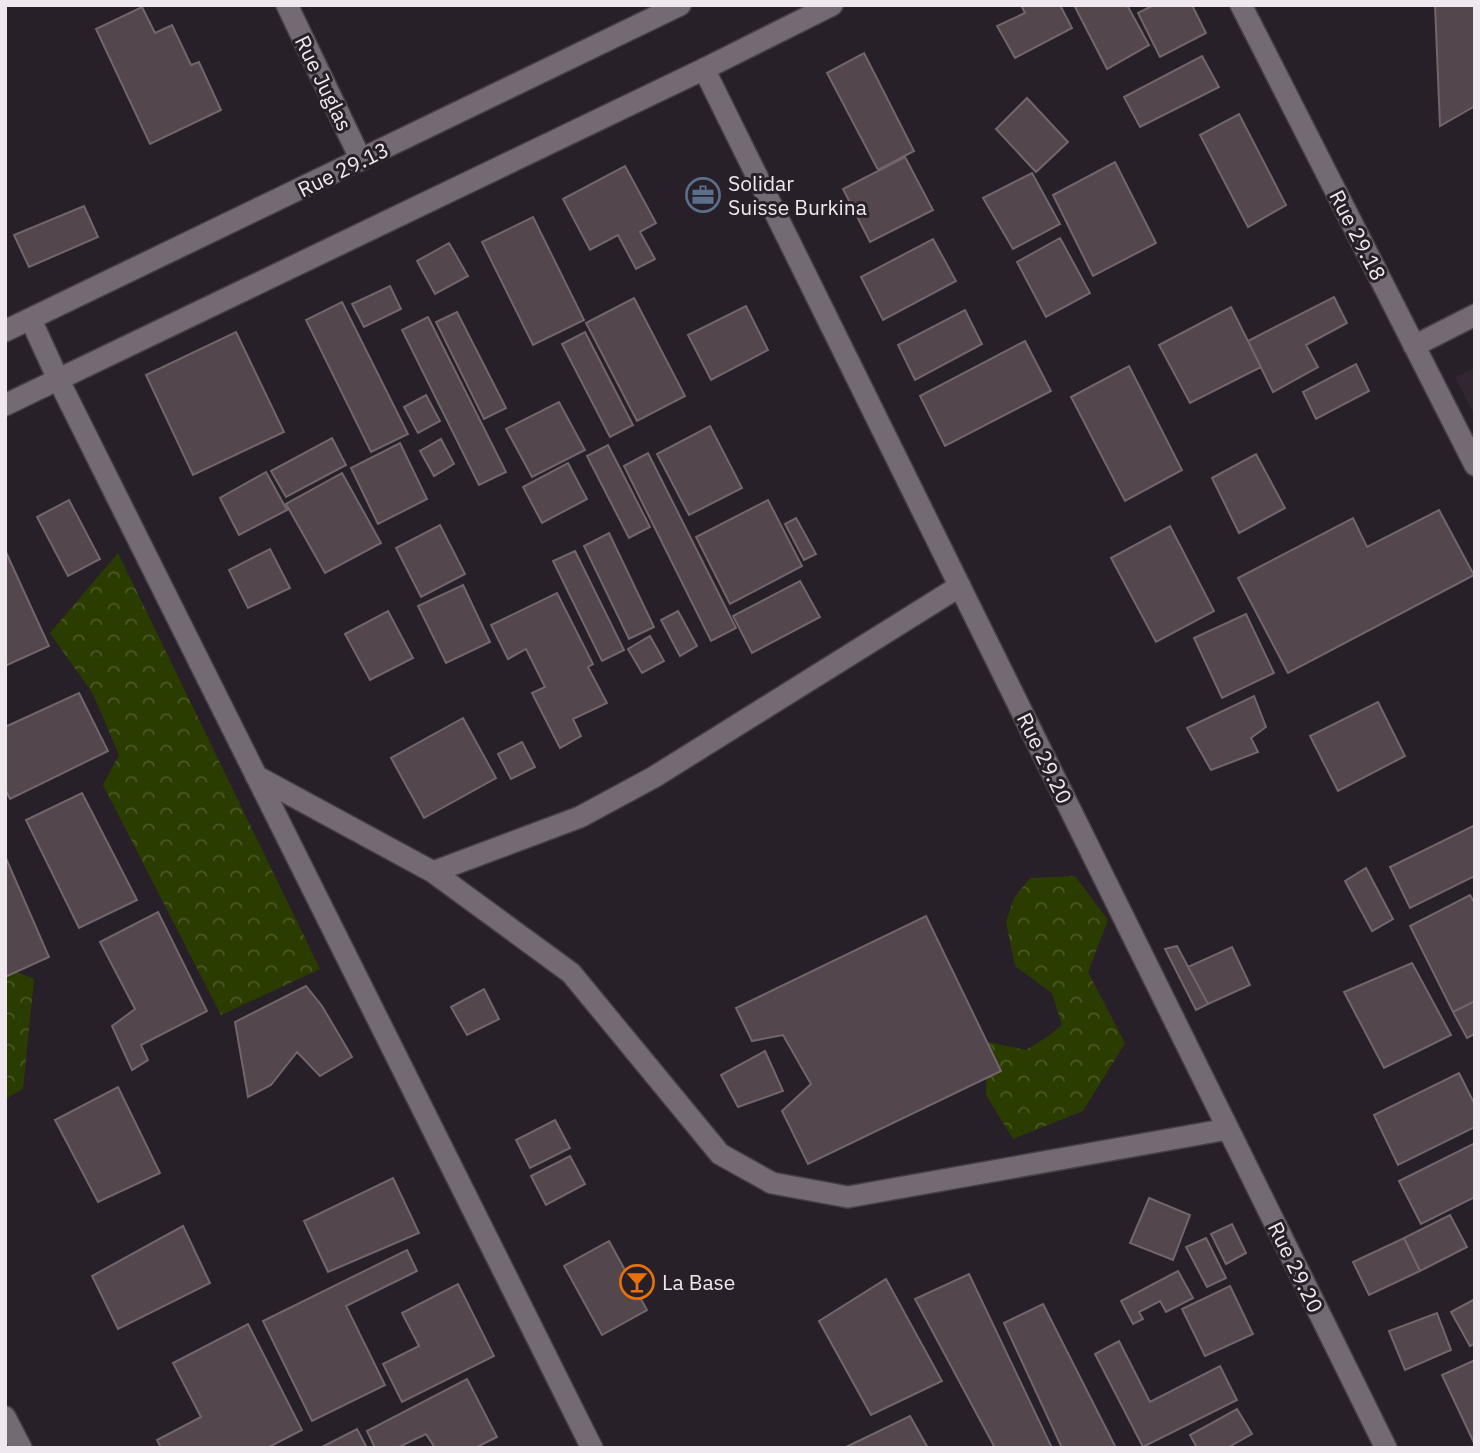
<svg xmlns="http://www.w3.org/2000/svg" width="1480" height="1453" viewBox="0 0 1480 1453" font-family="'IBM Plex Sans',sans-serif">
  <defs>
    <pattern id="forest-crowns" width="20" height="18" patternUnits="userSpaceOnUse" patternTransform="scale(1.75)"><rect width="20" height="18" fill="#2b3c01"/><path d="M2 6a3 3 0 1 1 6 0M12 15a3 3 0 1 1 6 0" fill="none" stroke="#4a5826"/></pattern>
  </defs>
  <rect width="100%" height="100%" fill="#282028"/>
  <!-- built -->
  <path fill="#332633" d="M 1475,368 L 1475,416 L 1455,377 Z"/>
  <!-- forest -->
  <path fill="url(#forest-crowns)" d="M 118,553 L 320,969 L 221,1015 L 103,785 L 119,755 L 93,694 L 50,633 Z
    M 1075,876 L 1108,920 L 1088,972 L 1125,1043 L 1083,1111 L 1013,1139 L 986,1095 L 987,1042 L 1026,1050 L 1047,1037 L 1062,1025 L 1052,993 L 1015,966 L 1006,922 L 1014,898 L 1030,878 Z
    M 17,972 L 34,979 L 23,1089 L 5,1099 L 5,978 Z"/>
  <!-- building -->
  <path fill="#53474d" stroke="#72656c" stroke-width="2" d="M 1021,5 L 1060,5 L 1072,28 L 1015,58 L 997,26 L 1025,13 Z
    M 1074,5 L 1127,5 L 1149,45 L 1107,69 Z
    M 1154,5 L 1192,5 L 1206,33 L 1160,57 L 1138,13 Z
    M 1435,5 L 1475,5 L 1475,106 L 1440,126 Z
    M 142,7 L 155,33 L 172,25 L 191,65 L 199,62 L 221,110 L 150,144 L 96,29 Z
    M 864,53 L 914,151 L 878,170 L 827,73 Z
    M 1202,56 L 1219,87 L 1140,127 L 1124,97 Z
    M 1027,98 L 1068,142 L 1036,172 L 996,129 Z
    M 1239,114 L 1286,205 L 1248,227 L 1200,135 Z
    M 905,157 L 933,210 L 870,242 L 843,189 Z
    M 1115,162 L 1156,243 L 1093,276 L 1053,195 Z
    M 625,166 L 656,223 L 640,232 L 655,259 L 636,269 L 618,235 L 590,250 L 563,199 Z
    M 1032,173 L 1060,224 L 1013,249 L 983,198 Z
    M 84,206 L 98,237 L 29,267 L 14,235 Z
    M 533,217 L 584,320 L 533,345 L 482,242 Z
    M 1060,238 L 1090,293 L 1046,317 L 1017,262 Z
    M 933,239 L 956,281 L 883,320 L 861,277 Z
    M 449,243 L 468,276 L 435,294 L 417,261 Z
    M 390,286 L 401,309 L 364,327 L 352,304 Z
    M 1334,297 L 1347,323 L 1306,345 L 1318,367 L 1273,392 L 1248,341 Z
    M 634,298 L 685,396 L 637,421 L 586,323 Z
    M 342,302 L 408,434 L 371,452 L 306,320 Z
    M 746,306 L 768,350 L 711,380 L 688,335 Z
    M 1231,307 L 1261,367 L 1190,403 L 1159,345 Z
    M 965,310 L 982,344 L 915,380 L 898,345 Z
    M 457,312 L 506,408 L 484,419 L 436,322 Z
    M 428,317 L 506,472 L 479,485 L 402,330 Z
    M 236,332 L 284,432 L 193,475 L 146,375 Z
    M 585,332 L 633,425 L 610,437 L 562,344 Z
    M 1025,341 L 1051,391 L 945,446 L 920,396 Z
    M 1356,364 L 1369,391 L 1316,419 L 1303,392 Z
    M 1129,366 L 1182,470 L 1125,501 L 1071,397 Z
    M 426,395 L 440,421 L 418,433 L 404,407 Z
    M 559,402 L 585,450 L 532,477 L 506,429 Z
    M 710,426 L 742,488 L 689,515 L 657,454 Z
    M 332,438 L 346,465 L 286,497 L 271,471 Z
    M 441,439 L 454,464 L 434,476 L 420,451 Z
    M 400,443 L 427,499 L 378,524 L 351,468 Z
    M 608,445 L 650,527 L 629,538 L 587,456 Z
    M 648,453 L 736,628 L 711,641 L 624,466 Z
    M 1256,454 L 1285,508 L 1239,533 L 1212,478 Z
    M 568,463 L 587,499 L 542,523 L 523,487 Z
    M 266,472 L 287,510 L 239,535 L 220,498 Z
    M 342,473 L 381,543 L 325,573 L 286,504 Z
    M 69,500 L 100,559 L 68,576 L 37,517 Z
    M 768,500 L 802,566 L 730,604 L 696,537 Z
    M 1439,510 L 1474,575 L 1288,673 L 1238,578 L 1353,518 L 1367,547 Z
    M 796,518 L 816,554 L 804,560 L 785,524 Z
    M 440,525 L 465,574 L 421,597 L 396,548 Z
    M 1170,526 L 1214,611 L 1156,642 L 1111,558 Z
    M 609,533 L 654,627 L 629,639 L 584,546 Z
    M 270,549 L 290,588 L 248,608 L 229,570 Z
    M 5,550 L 49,646 L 5,666 Z
    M 575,551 L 624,650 L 602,661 L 553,561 Z
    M 800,581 L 820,617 L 752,653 L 733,616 Z
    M 463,585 L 490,642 L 446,663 L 418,606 Z
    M 557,593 L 593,664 L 588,667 L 607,703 L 573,719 L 581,736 L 560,748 L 532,693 L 545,687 L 526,649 L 508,659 L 491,625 Z
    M 388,611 L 413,658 L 370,680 L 345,634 Z
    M 678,611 L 697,646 L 680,656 L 661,620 Z
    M 1246,614 L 1274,673 L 1222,698 L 1194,638 Z
    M 650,636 L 664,661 L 642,673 L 628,649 Z
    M 79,693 L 108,751 L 10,799 L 5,789 L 5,727 Z
    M 1254,696 L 1266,727 L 1251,738 L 1258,752 L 1211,770 L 1187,728 Z
    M 1378,702 L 1405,756 L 1338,791 L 1310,736 Z
    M 463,718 L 496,778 L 424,818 L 391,758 Z
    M 522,742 L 535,767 L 511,779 L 498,754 Z
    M 82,793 L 137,900 L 79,928 L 26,820 Z
    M 1475,825 L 1475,876 L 1410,908 L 1390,867 Z
    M 5,856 L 49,957 L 5,977 Z
    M 1366,868 L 1393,919 L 1372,931 L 1345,881 Z
    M 1470,895 L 1475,904 L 1475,1001 L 1453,1012 L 1410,926 Z
    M 158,912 L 207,1011 L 141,1045 L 148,1060 L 132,1070 L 112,1026 L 135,1009 L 100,942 Z
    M 926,916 L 1001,1071 L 808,1164 L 782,1111 L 811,1084 L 783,1035 L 752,1041 L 736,1008 Z
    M 1177,946 L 1208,1004 L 1196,1010 L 1165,949 Z
    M 1232,947 L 1250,985 L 1208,1004 L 1188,967 Z
    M 1412,963 L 1451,1035 L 1384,1068 L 1344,992 Z
    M 306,986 L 322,1006 L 352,1057 L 320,1076 L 297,1052 L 271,1085 L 248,1097 L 235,1022 Z
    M 484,989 L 499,1019 L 467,1035 L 451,1007 Z
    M 1475,1001 L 1475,1034 L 1467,1038 L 1453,1012 Z
    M 765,1051 L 783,1091 L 738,1107 L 721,1075 Z
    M 1459,1073 L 1475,1105 L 1475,1127 L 1398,1165 L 1374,1115 Z
    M 118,1087 L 160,1173 L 98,1202 L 55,1120 Z
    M 555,1120 L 570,1148 L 530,1168 L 516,1140 Z
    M 1475,1143 L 1475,1197 L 1421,1224 L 1399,1181 Z
    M 570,1156 L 585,1184 L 546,1205 L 531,1176 Z
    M 393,1178 L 419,1233 L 328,1272 L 304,1221 Z
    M 1149,1198 L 1190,1215 L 1173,1260 L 1130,1243 Z
    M 1450,1215 L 1467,1247 L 1420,1271 L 1404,1238 Z
    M 1232,1224 L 1246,1253 L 1226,1264 L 1211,1234 Z
    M 183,1226 L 210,1283 L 118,1329 L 92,1276 Z
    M 1206,1238 L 1226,1278 L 1207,1287 L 1186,1247 Z
    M 1404,1238 L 1420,1271 L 1369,1295 L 1353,1262 Z
    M 609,1241 L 647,1310 L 602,1335 L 564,1266 Z
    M 407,1250 L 417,1271 L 346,1306 L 385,1385 L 312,1421 L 263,1321 Z
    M 1178,1271 L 1193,1298 L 1166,1312 L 1160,1301 L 1139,1312 L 1143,1319 L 1133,1324 L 1121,1301 Z
    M 969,1274 L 1052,1448 L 995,1448 L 915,1299 Z
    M 886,1279 L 942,1381 L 871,1415 L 819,1321 Z
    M 458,1284 L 494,1356 L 402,1402 L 383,1364 L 419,1346 L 402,1313 Z
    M 1230,1286 L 1253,1334 L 1205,1356 L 1182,1309 Z
    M 1475,1299 L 1475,1343 L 1470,1346 L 1451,1312 Z
    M 1043,1304 L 1116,1448 L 1062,1448 L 1004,1323 Z
    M 1437,1313 L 1451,1350 L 1405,1370 L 1389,1331 Z
    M 248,1324 L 302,1430 L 267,1448 L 161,1448 L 157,1440 L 201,1417 L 173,1363 Z
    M 1119,1341 L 1150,1402 L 1220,1366 L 1237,1400 L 1143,1447 L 1095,1354 Z
    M 1475,1360 L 1475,1445 L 1442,1375 Z
    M 467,1379 L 497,1437 L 475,1448 L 435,1448 L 426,1434 L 397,1448 L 375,1448 L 367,1431 Z
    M 1237,1409 L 1252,1434 L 1227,1448 L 1197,1448 L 1190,1435 Z
    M 910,1416 L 928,1448 L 844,1448 Z
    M 357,1429 L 367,1448 L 320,1448 Z"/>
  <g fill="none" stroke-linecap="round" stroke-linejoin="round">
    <!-- minor casing -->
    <g stroke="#463f46" stroke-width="24">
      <path id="minor" d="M 287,5 L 361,160
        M 1241,5 L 1475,465
        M 704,69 L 1386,1448
        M 31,320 L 58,379 L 592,1448
        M 1414,346 L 1475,315
        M 256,776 L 433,872 L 571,973 L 720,1154 L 772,1183 L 848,1197 L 1228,1129
        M 433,872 L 580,817 L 654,777 L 960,586
        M 5,1417 L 21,1448"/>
    </g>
    <!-- secondary casing -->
    <g stroke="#463f46" stroke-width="24">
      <path id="secondary" d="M 5,331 L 680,5
        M 5,405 L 704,69 L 832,5"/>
    </g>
    <!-- minor -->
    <use href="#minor" stroke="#746a74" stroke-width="21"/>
    <!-- secondary -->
    <use href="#secondary" stroke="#746a74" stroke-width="21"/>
  </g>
  <!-- icons -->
  <defs>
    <g id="office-ring" transform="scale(1.75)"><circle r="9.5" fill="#282028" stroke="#5c6f8a" stroke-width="1.5"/><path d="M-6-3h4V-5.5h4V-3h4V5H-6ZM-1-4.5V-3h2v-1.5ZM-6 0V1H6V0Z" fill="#5c6f8a"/></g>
    <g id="bar-ring" transform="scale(1.75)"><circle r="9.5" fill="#282028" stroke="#e8710a" stroke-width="1.5"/><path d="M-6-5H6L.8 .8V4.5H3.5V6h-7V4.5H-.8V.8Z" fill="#e8710a"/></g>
  </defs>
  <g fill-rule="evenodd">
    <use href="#office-ring" x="703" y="195"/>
    <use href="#bar-ring" x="637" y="1282"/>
  </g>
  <g text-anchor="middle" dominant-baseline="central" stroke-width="6" stroke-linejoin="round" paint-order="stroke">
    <!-- street labels -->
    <g font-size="21" fill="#efe9ef" stroke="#282028">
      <text transform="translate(324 83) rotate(64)">Rue Juglas</text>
      <text transform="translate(343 169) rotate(-26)">Rue 29.13</text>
      <text transform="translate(1358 235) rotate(63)">Rue 29.18</text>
      <text transform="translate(1045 758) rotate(64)">Rue 29.20</text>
      <text transform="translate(1296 1267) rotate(64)">Rue 29.20</text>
    </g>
    <!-- poi labels -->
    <g font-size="21" fill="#efe9ef" stroke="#282028" text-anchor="start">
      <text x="728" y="183">Solidar<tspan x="728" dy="24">Suisse Burkina</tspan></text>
      <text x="662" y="1282">La Base</text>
    </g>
  </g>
  <!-- border -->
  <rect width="1480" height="1453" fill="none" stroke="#efe9ef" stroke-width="14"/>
</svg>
